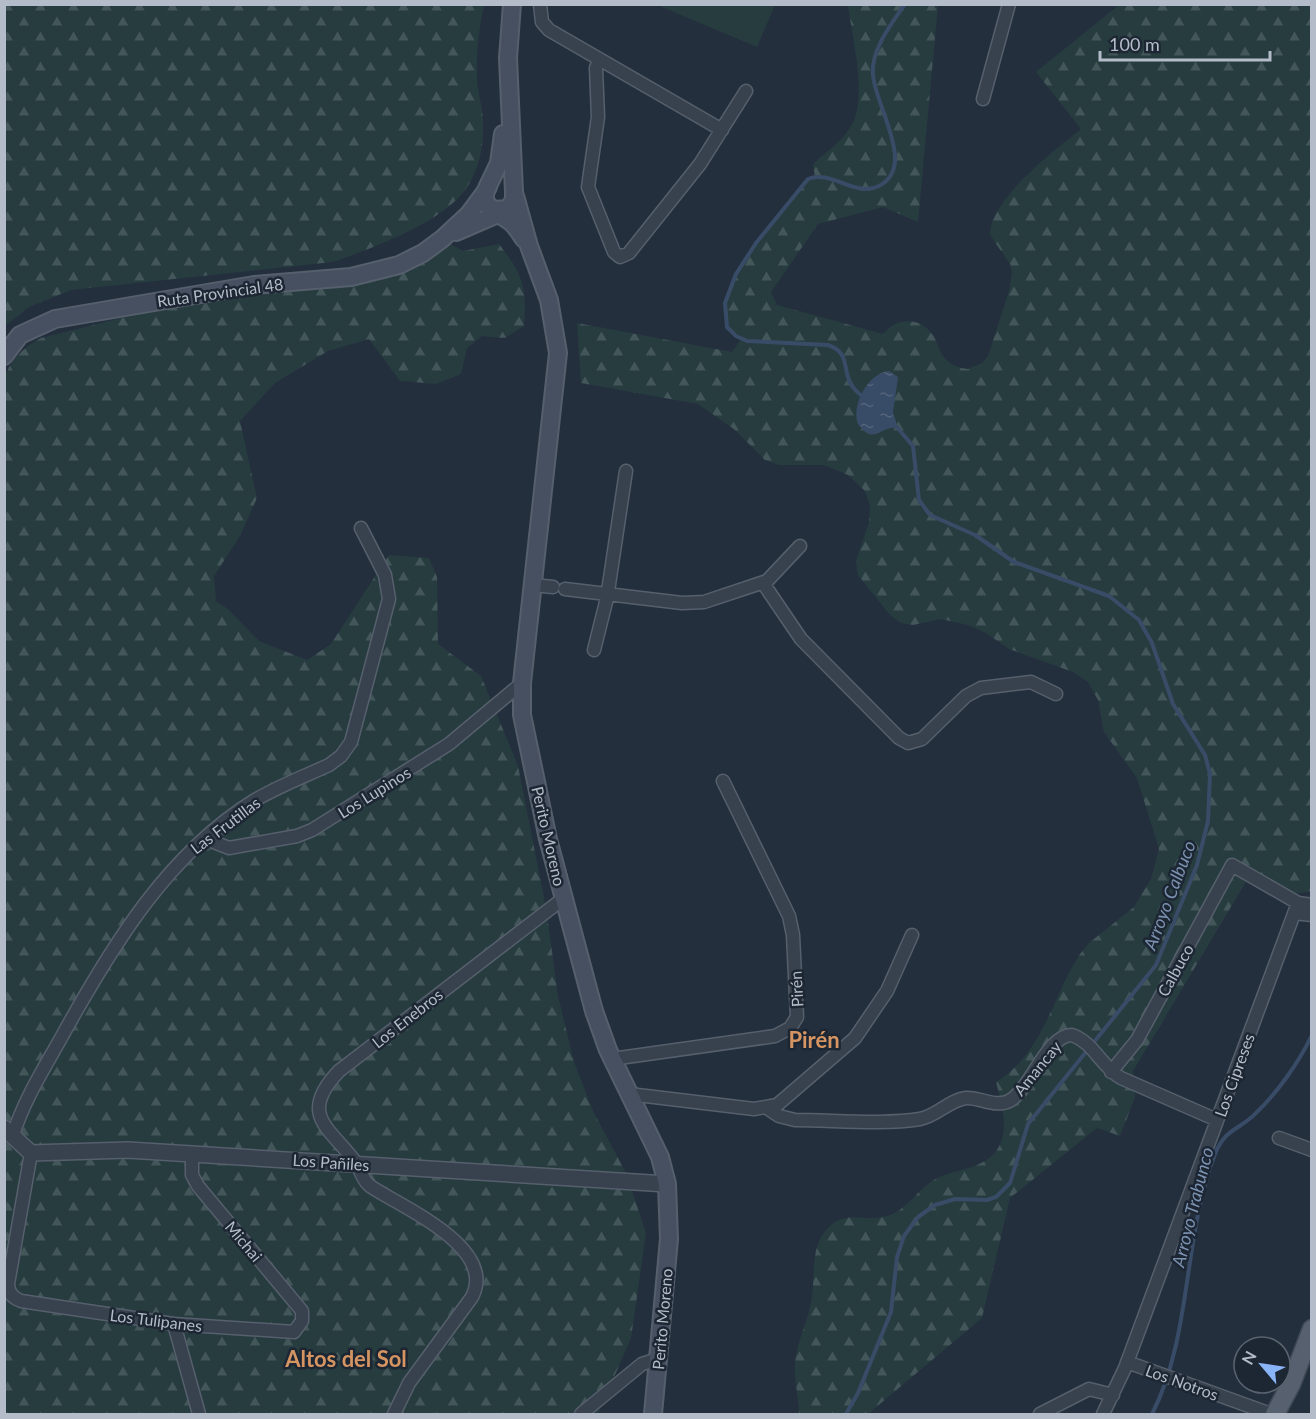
<svg xmlns="http://www.w3.org/2000/svg" width="1316" height="1419" viewBox="0 0 1316 1419" font-family="Lato,sans-serif">
  <defs>
    <pattern id="forest-firs" width="22" height="20" patternUnits="userSpaceOnUse" patternTransform="scale(1.5)"><rect width="22" height="20" fill="#263c3f"/><path d="M5 1l3.5 6h-7zM16 11l3.5 6h-7z" fill="#435659"/></pattern>
    <pattern id="water-ripples" width="26" height="14" patternUnits="userSpaceOnUse" patternTransform="scale(1.5)"><rect width="26" height="14" fill="#394c67"/><path d="M2 4q2-2 4 0t4 0M15 11q2-2 4 0t4 0" fill="none" stroke="#53647b"/></pattern>
  </defs>
  <rect width="100%" height="100%" fill="#242f3e"/>
  <!-- forest -->
  <path fill="url(#forest-firs)" d="M 5,4 L 484,5 C 479,28 476,53 477,77 C 477,92 483,107 483,122 C 484,143 480,165 469,184 C 447,222 372,248 333,262 L 71,290 L 29,307 L 5,326 Z
    M 848,5 L 938,5 L 918,222 L 883,207 L 818,224 L 771,292 L 777,305 L 883,334 C 896,318 919,316 932,334 C 937,340 938,349 943,356 C 949,364 958,368 968,369 L 982,363 L 988,356 L 1009,291 L 1012,273 L 1010,264 L 990,235 C 990,199 1055,150 1081,129 L 1036,72 L 1119,5 L 1311,5 L 1311,891 L 1295,894 L 1253,870 L 1133,1071 L 1135,1097 L 1120,1136 L 1097,1128 L 1010,1198 L 982,1318 L 868,1414 L 799,1414 C 799,1398 794,1381 795,1365 C 796,1343 807,1324 811,1303 C 816,1279 809,1248 827,1229 C 846,1208 865,1223 887,1216 C 906,1211 917,1190 934,1180 C 947,1172 963,1171 977,1165 C 1015,1149 1004,1113 996,1082 C 1043,1054 1052,997 1080,954 L 1089,943 L 1134,907 L 1151,879 L 1159,849 L 1137,778 L 1104,732 L 1098,700 L 1088,682 L 1073,672 L 1009,649 L 986,633 L 968,625 L 941,619 L 913,625 L 901,623 L 890,615 L 858,575 L 856,561 L 869,522 L 870,506 L 865,491 L 848,475 L 824,465 L 779,465 L 765,460 L 735,430 L 698,404 L 581,383 L 577,323 L 732,352 L 741,339 C 688,309 779,214 801,185 L 815,177 L 813,164 C 825,153 841,142 850,128 C 869,99 852,38 848,5 Z
    M 442,239 L 463,251 L 499,244 C 523,275 527,287 524,326 L 505,338 L 482,336 L 467,348 L 461,374 L 436,384 L 400,381 L 369,339 L 328,351 L 275,383 L 240,421 L 257,498 L 240,536 L 214,576 L 216,601 L 229,610 L 259,641 L 307,660 L 331,644 L 389,555 L 429,558 L 437,577 L 438,644 L 481,676 L 518,766 L 546,908 L 558,996 L 574,1062 L 593,1111 L 626,1173 L 646,1233 L 631,1338 L 598,1414 L 5,1414 L 4,379 C 10,360 24,347 41,338 L 254,285 L 425,259 L 436,255 Z"/>
  <!-- park -->
  <path fill="#263c3f" d="M 657,5 L 775,4 L 775,5 L 757,47 Z"/>
  <!-- water -->
  <path fill="url(#water-ripples)" d="M 889,371 L 898,377 L 893,412 L 898,428 C 879,425 875,447 858,424 C 851,405 868,373 889,371 Z"/>
  <g fill="none" stroke-linecap="round" stroke-linejoin="round">
    <!-- stream -->
    <path stroke="#394c67" stroke-width="4" d="M 865,399 C 859,393 851,388 849,380 C 843,364 848,352 828,345 L 747,341 L 736,336 L 727,327 L 725,303 L 736,274 L 756,243 L 808,179 C 831,169 855,198 879,186 C 920,165 869,100 873,66 C 876,43 892,23 905,4
      M 846,1414 L 858,1393 L 891,1312 L 897,1257 L 904,1236 L 918,1217 L 935,1205 L 955,1199 L 987,1200 L 996,1197 L 1010,1183 L 1028,1124 L 1156,965 L 1197,865 L 1208,821 L 1210,774 L 1205,755 L 1173,704 L 1152,643 L 1139,620 L 1109,596 L 1014,562 L 975,535 L 930,515 L 919,500 L 913,446 L 895,425
      M 1152,1414 C 1192,1337 1183,1235 1215,1154 C 1225,1128 1240,1130 1256,1113 C 1278,1092 1299,1062 1312,1035"/>
    <!-- minor casing -->
    <g stroke="#565f6c" stroke-width="15">
      <path id="minor" d="M 540,4 L 542,22 L 549,30 L 722,130
        M 599,60 L 596,68 L 598,117 L 588,187 L 614,252 L 620,257 L 629,253 L 700,164 L 746,91
        M 983,99 L 1009,4
        M 763,583 L 801,639 L 899,738 L 908,743 L 922,739 L 966,696 L 981,688 L 1031,682 L 1056,694
        M 533,585 L 553,587
        M 565,589 L 682,603 L 704,602 L 767,581 L 800,546
        M 594,650 L 607,598 L 626,471
        M 206,839 L 229,848 L 297,836 L 312,830 L 449,744 L 522,683
        M 1294,913 L 1312,915
        M 612,1059 L 775,1036 L 790,1028 L 797,1017 L 793,935 L 789,916 L 723,781
        M 1111,1072 L 1137,1040 L 1232,865 L 1298,903 L 1312,905
        M 629,1094 L 754,1109 L 777,1105 L 855,1038 L 887,991 L 912,935
        M 767,1108 L 779,1116 L 795,1120 C 833,1120 883,1125 920,1119 C 937,1116 949,1100 966,1098 C 981,1097 996,1109 1011,1100 C 1032,1086 1047,1035 1072,1035 C 1093,1042 1102,1067 1121,1078 L 1217,1120
        M 13,1135 C 25,1097 47,1064 66,1029 C 114,943 169,853 255,800 C 279,786 305,776 329,765 L 341,756 L 351,742 L 389,599 L 385,575 L 361,528
        M 1279,1138 L 1312,1150
        M 31,1153 L 8,1284 C 8,1293 13,1298 21,1301 L 174,1324 L 294,1332 L 302,1321 L 302,1311 L 198,1186 L 192,1175 L 192,1154
        M 174,1324 L 199,1414
        M 1127,1362 L 1271,1414
        M 394,1414 L 409,1383 L 472,1297 C 498,1247 401,1207 370,1186 C 362,1180 361,1170 356,1163 C 332,1129 296,1116 339,1071 L 564,898
        M 581,1414 L 642,1364 L 658,1359
        M 1040,1414 L 1089,1389 L 1113,1395
        M 1103,1414 L 1125,1368 L 1298,903"/>
    </g>
    <!-- tertiary casing -->
    <g stroke="#565f6c" stroke-width="18">
      <path id="tertiary" d="M 4,1128 L 31,1153 L 128,1150 L 667,1184"/>
    </g>
    <!-- secondary casing -->
    <g stroke="#565f6c" stroke-width="20">
      <path id="secondary" d="M 512,4 L 508,58 L 514,192
        M 488,187 C 476,206 500,213 512,223 C 517,228 520,233 524,239
        M 487,188 L 499,163 L 503,134
        M 515,196 L 529,246 L 549,300 L 558,353 L 522,683 L 522,715 L 548,839 L 594,1011 L 608,1050 L 660,1157 L 667,1184 L 669,1239 L 653,1414
        M 493,210 L 508,209 L 514,200 L 514,192
        M 456,232 L 507,210
        M 4,356 L 20,335 L 55,319 L 254,285 L 351,277 L 399,265 L 423,253 L 442,239 L 469,214 L 486,191"/>
    </g>
    <!-- primary casing -->
    <g stroke="#414a57" stroke-width="21">
      <path id="primary" d="M 1275,1414 L 1291,1384 L 1312,1329"/>
    </g>
    <!-- minor -->
    <use href="#minor" stroke="#38414e" stroke-width="12"/>
    <!-- tertiary -->
    <use href="#tertiary" stroke="#38414e" stroke-width="15"/>
    <!-- secondary -->
    <use href="#secondary" stroke="#465061" stroke-width="16"/>
    <!-- primary -->
    <use href="#primary" stroke="#56606e" stroke-width="18"/>
  </g>
  <g text-anchor="middle" dominant-baseline="central" stroke-width="5" stroke-linejoin="round" paint-order="stroke">
    <!-- street labels -->
    <g font-size="16" fill="#b4bcc9" stroke="#1d2633">
      <text transform="translate(220 292) rotate(-8)">Ruta Provincial 48</text>
      <text transform="translate(374 792) rotate(-32)">Los Lupinos</text>
      <text transform="translate(225 825) rotate(-37)">Las Frutillas</text>
      <text transform="translate(549 836) rotate(77)">Perito Moreno</text>
      <text transform="translate(1175 970) rotate(-61)">Calbuco</text>
      <text transform="translate(796 989) rotate(-93)">Pirén</text>
      <text transform="translate(407 1018) rotate(-38)">Los Enebros</text>
      <text transform="translate(1037 1068) rotate(-51)">Amancay</text>
      <text transform="translate(1234 1075) rotate(-70)">Los Cipreses</text>
      <text transform="translate(331 1162) rotate(4)">Los Pañiles</text>
      <text transform="translate(244 1241) rotate(50)">Michai</text>
      <text transform="translate(662 1319) rotate(-85)">Perito Moreno</text>
      <text transform="translate(156 1320) rotate(7)">Los Tulipanes</text>
      <text transform="translate(1182 1382) rotate(20)">Los Notros</text>
    </g>
    <!-- water labels -->
    <g font-size="18" font-style="italic" fill="#7c92b1" stroke="#1d2633">
      <text transform="translate(1169 895) rotate(-69)">Arroyo Calbuco</text>
      <text transform="translate(1192 1207) rotate(-76)">Arroyo Trabunco</text>
    </g>
    <!-- district labels -->
    <g font-size="22" font-weight="bold" fill="#d59563" stroke="#1d2633">
      <text x="814" y="1039">Pirén</text>
      <text x="346" y="1358">Altos del Sol</text>
    </g>
  </g>
  <!-- border -->
  <rect width="1316" height="1419" fill="none" stroke="#b4bcc9" stroke-width="12"/>
  <!-- north arrow -->
  <g transform="translate(1262 1365) rotate(299)"><circle r="28" fill="#1d2633" stroke="#59626f" stroke-width="1.5"/>
  <path d="M0-4.5L10 22L0 15L-10 22Z" fill="#8ab4f8"/>
  <text y="-9" font-size="16" font-weight="bold" text-anchor="middle" fill="#b4bcc9">N</text>
  </g>
  <!-- scale -->
  <path d="M1100 51v9h170v-9" fill="none" stroke="#b4bcc9" stroke-width="3"/>
  <text x="1109" y="51" font-size="18" fill="#b4bcc9" stroke="#1d2633" stroke-width="4.5" paint-order="stroke">100 m</text>
</svg>
